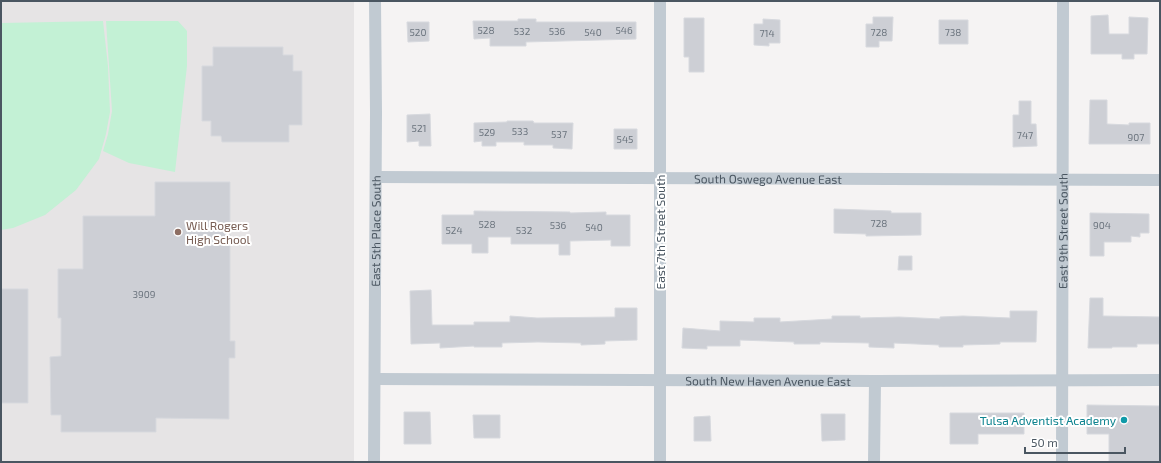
<svg xmlns="http://www.w3.org/2000/svg" width="1161" height="463" viewBox="0 0 1161 463" font-family="'Exo 2',sans-serif">
  <rect width="100%" height="100%" fill="#f5f3f3"/>
  <!-- education -->
  <path fill="#e6e4e5" d="M 1,1 L 354,1 L 354,462 L 1,462 Z"/>
  <!-- green -->
  <path fill="#c3f1d5" d="M 103,21 L 108,66 L 110,112 L 106,134 L 99,159 L 76,190 L 45,215 L 13,228 L 1,230 L 1,23 Z
    M 106,21 L 178,21 L 187,31 L 187,66 L 175,172 L 129,163 L 103,151 L 108,134 L 112,111 Z"/>
  <!-- building -->
  <path fill="#cdcfd5" stroke="#d7d9de" d="M 1108,15 L 1109,34 L 1129,34 L 1129,17 L 1148,18 L 1147,54 L 1134,54 L 1134,59 L 1122,59 L 1122,54 L 1091,54 L 1091,16 Z
    M 873,17 L 893,17 L 892,41 L 879,41 L 879,47 L 866,47 L 866,24 L 873,24 Z
    M 684,18 L 704,18 L 704,72 L 689,72 L 689,57 L 684,57 Z
    M 518,19 L 536,19 L 536,22 L 636,22 L 636,39 L 526,42 L 526,46 L 490,46 L 490,38 L 474,39 L 473,21 L 518,21 Z
    M 763,19 L 780,20 L 780,43 L 769,43 L 769,46 L 754,45 L 754,24 L 763,24 Z
    M 939,20 L 968,20 L 968,44 L 939,44 Z
    M 407,22 L 429,22 L 429,41 L 408,42 Z
    M 213,47 L 283,47 L 283,55 L 293,55 L 293,71 L 302,71 L 302,125 L 289,125 L 289,142 L 222,142 L 221,136 L 211,136 L 211,121 L 202,121 L 202,66 L 213,66 Z
    M 1090,100 L 1107,100 L 1107,124 L 1129,125 L 1129,123 L 1150,123 L 1150,144 L 1089,144 Z
    M 1019,101 L 1031,101 L 1031,124 L 1036,124 L 1037,146 L 1013,147 L 1013,115 L 1019,115 Z
    M 430,114 L 431,146 L 419,146 L 419,141 L 407,142 L 407,115 Z
    M 507,121 L 533,121 L 534,123 L 573,123 L 572,149 L 553,148 L 553,145 L 524,145 L 524,142 L 496,142 L 496,146 L 482,146 L 482,141 L 474,142 L 474,123 L 507,122 Z
    M 614,129 L 637,129 L 637,149 L 614,149 Z
    M 155,182 L 230,182 L 230,341 L 235,341 L 235,358 L 229,358 L 229,419 L 156,418 L 156,432 L 61,432 L 61,415 L 51,415 L 50,357 L 61,356 L 61,318 L 58,318 L 58,269 L 83,269 L 83,216 L 155,216 Z
    M 834,209 L 891,211 L 891,213 L 921,213 L 921,235 L 866,236 L 866,234 L 834,233 Z
    M 474,211 L 570,212 L 570,213 L 606,212 L 606,215 L 630,215 L 630,246 L 611,246 L 611,240 L 570,241 L 570,255 L 559,255 L 559,244 L 511,244 L 511,237 L 488,237 L 488,253 L 472,253 L 472,244 L 442,244 L 442,215 L 474,215 Z
    M 1090,213 L 1149,214 L 1149,233 L 1140,233 L 1140,237 L 1131,236 L 1131,242 L 1104,242 L 1104,256 L 1090,256 Z
    M 899,256 L 912,256 L 912,270 L 898,270 Z
    M 1,289 L 28,289 L 28,403 L 1,403 Z
    M 431,290 L 432,325 L 474,325 L 474,322 L 510,322 L 510,316 L 537,318 L 615,317 L 615,308 L 637,308 L 637,340 L 605,341 L 605,344 L 581,345 L 581,343 L 538,342 L 502,343 L 502,347 L 474,347 L 474,346 L 440,348 L 440,343 L 411,344 L 410,291 Z
    M 1090,298 L 1103,298 L 1103,316 L 1160,317 L 1160,344 L 1137,344 L 1137,347 L 1112,347 L 1112,348 L 1088,348 Z
    M 1010,311 L 1037,311 L 1036,342 L 1000,342 L 1000,344 L 963,345 L 963,347 L 939,347 L 939,345 L 894,343 L 894,348 L 869,347 L 869,343 L 820,342 L 820,344 L 794,344 L 794,342 L 740,340 L 740,346 L 707,346 L 707,349 L 682,348 L 683,328 L 720,331 L 720,321 L 754,322 L 754,318 L 780,318 L 780,322 L 832,319 L 832,316 L 860,316 L 860,318 L 899,317 L 940,319 L 940,317 L 963,316 L 1010,318 Z
    M 1087,405 L 1160,406 L 1160,462 L 1109,462 L 1109,434 L 1087,434 Z
    M 404,412 L 430,412 L 431,444 L 404,444 Z
    M 950,413 L 1024,413 L 1024,434 L 978,434 L 978,444 L 950,444 Z
    M 821,414 L 845,414 L 845,440 L 822,441 Z
    M 473,415 L 500,415 L 500,438 L 474,438 Z
    M 710,416 L 711,441 L 694,441 L 694,417 Z"/>
  <g fill="none" stroke-linecap="round" stroke-linejoin="round">
    <!-- minor -->
    <g stroke="#c1cad2" stroke-width="12">
      <path id="s1" d="M 376,177 L 1160,180"/>
      <path id="s2" d="M 375,379 L 875,381 L 1160,380"/>
      <path id="s3" d="M 374,462 L 376,113 L 375,1"/>
      <path d="M 660,462 L 660,1"/>
      <path d="M 874,462 L 875,381"/>
      <path id="s4" d="M 1062,462 L 1063,1"/>
    </g>
  </g>
  <!-- markers -->
  <circle fill="#8d6e63" stroke="#fff" stroke-width="1.5" cx="178" cy="232" r="4"/>
  <circle fill="#0f9aa8" stroke="#fff" stroke-width="1.5" cx="1124" cy="420" r="4"/>
  <g text-anchor="middle" dominant-baseline="central" stroke-width="4" stroke-linejoin="round" paint-order="stroke">
    <!-- number labels -->
    <g font-size="10" fill="#6b747e">
      <text x="486" y="30">528</text>
      <text x="624" y="30">546</text>
      <text x="522" y="31">532</text>
      <text x="557" y="31">536</text>
      <text x="418" y="32">520</text>
      <text x="593" y="32">540</text>
      <text x="879" y="32">728</text>
      <text x="953" y="32">738</text>
      <text x="767" y="33">714</text>
      <text x="419" y="128">521</text>
      <text x="520" y="131">533</text>
      <text x="487" y="132">529</text>
      <text x="559" y="134">537</text>
      <text x="1025" y="135">747</text>
      <text x="1136" y="137">907</text>
      <text x="625" y="139">545</text>
      <text x="879" y="223">728</text>
      <text x="487" y="224">528</text>
      <text x="558" y="225">536</text>
      <text x="1102" y="225">904</text>
      <text x="594" y="227">540</text>
      <text x="454" y="230">524</text>
      <text x="524" y="230">532</text>
      <text x="144" y="294">3909</text>
    </g>
    <!-- street labels -->
    <g font-size="12" fill="#4a5661" stroke="#fff">
      <text stroke="none"><textPath href="#s1" startOffset="392">South Oswego Avenue East</textPath></text>
      <text stroke="none"><textPath href="#s4" startOffset="231">East 9th Street South</textPath></text>
      <text stroke="none"><textPath href="#s3" startOffset="231">East 5th Place South</textPath></text>
      <text transform="translate(660 232) rotate(-90)">East 7th Street South</text>
      <text stroke="none"><textPath href="#s2" startOffset="393">South New Haven Avenue East</textPath></text>
    </g>
    <!-- education labels -->
    <g font-size="12" fill="#785e54" stroke="#fff" text-anchor="start">
      <text x="186" y="225">Will Rogers<tspan x="186" dy="14">High School</tspan></text>
    </g>
    <!-- culture labels -->
    <g font-size="12" fill="#0d838f" stroke="#fff" text-anchor="end">
      <text x="1116" y="420">Tulsa Adventist Academy</text>
    </g>
  </g>
  <!-- border -->
  <rect width="1161" height="463" fill="none" stroke="#4a5661" stroke-width="4"/>
  <!-- scale -->
  <path d="M1025 447v6h100v-6" fill="none" stroke="#4a5661" stroke-width="2"/>
  <text x="1031" y="447" font-size="12" fill="#4a5661" stroke="#ffffff" stroke-width="3" paint-order="stroke">50 m</text>
</svg>
